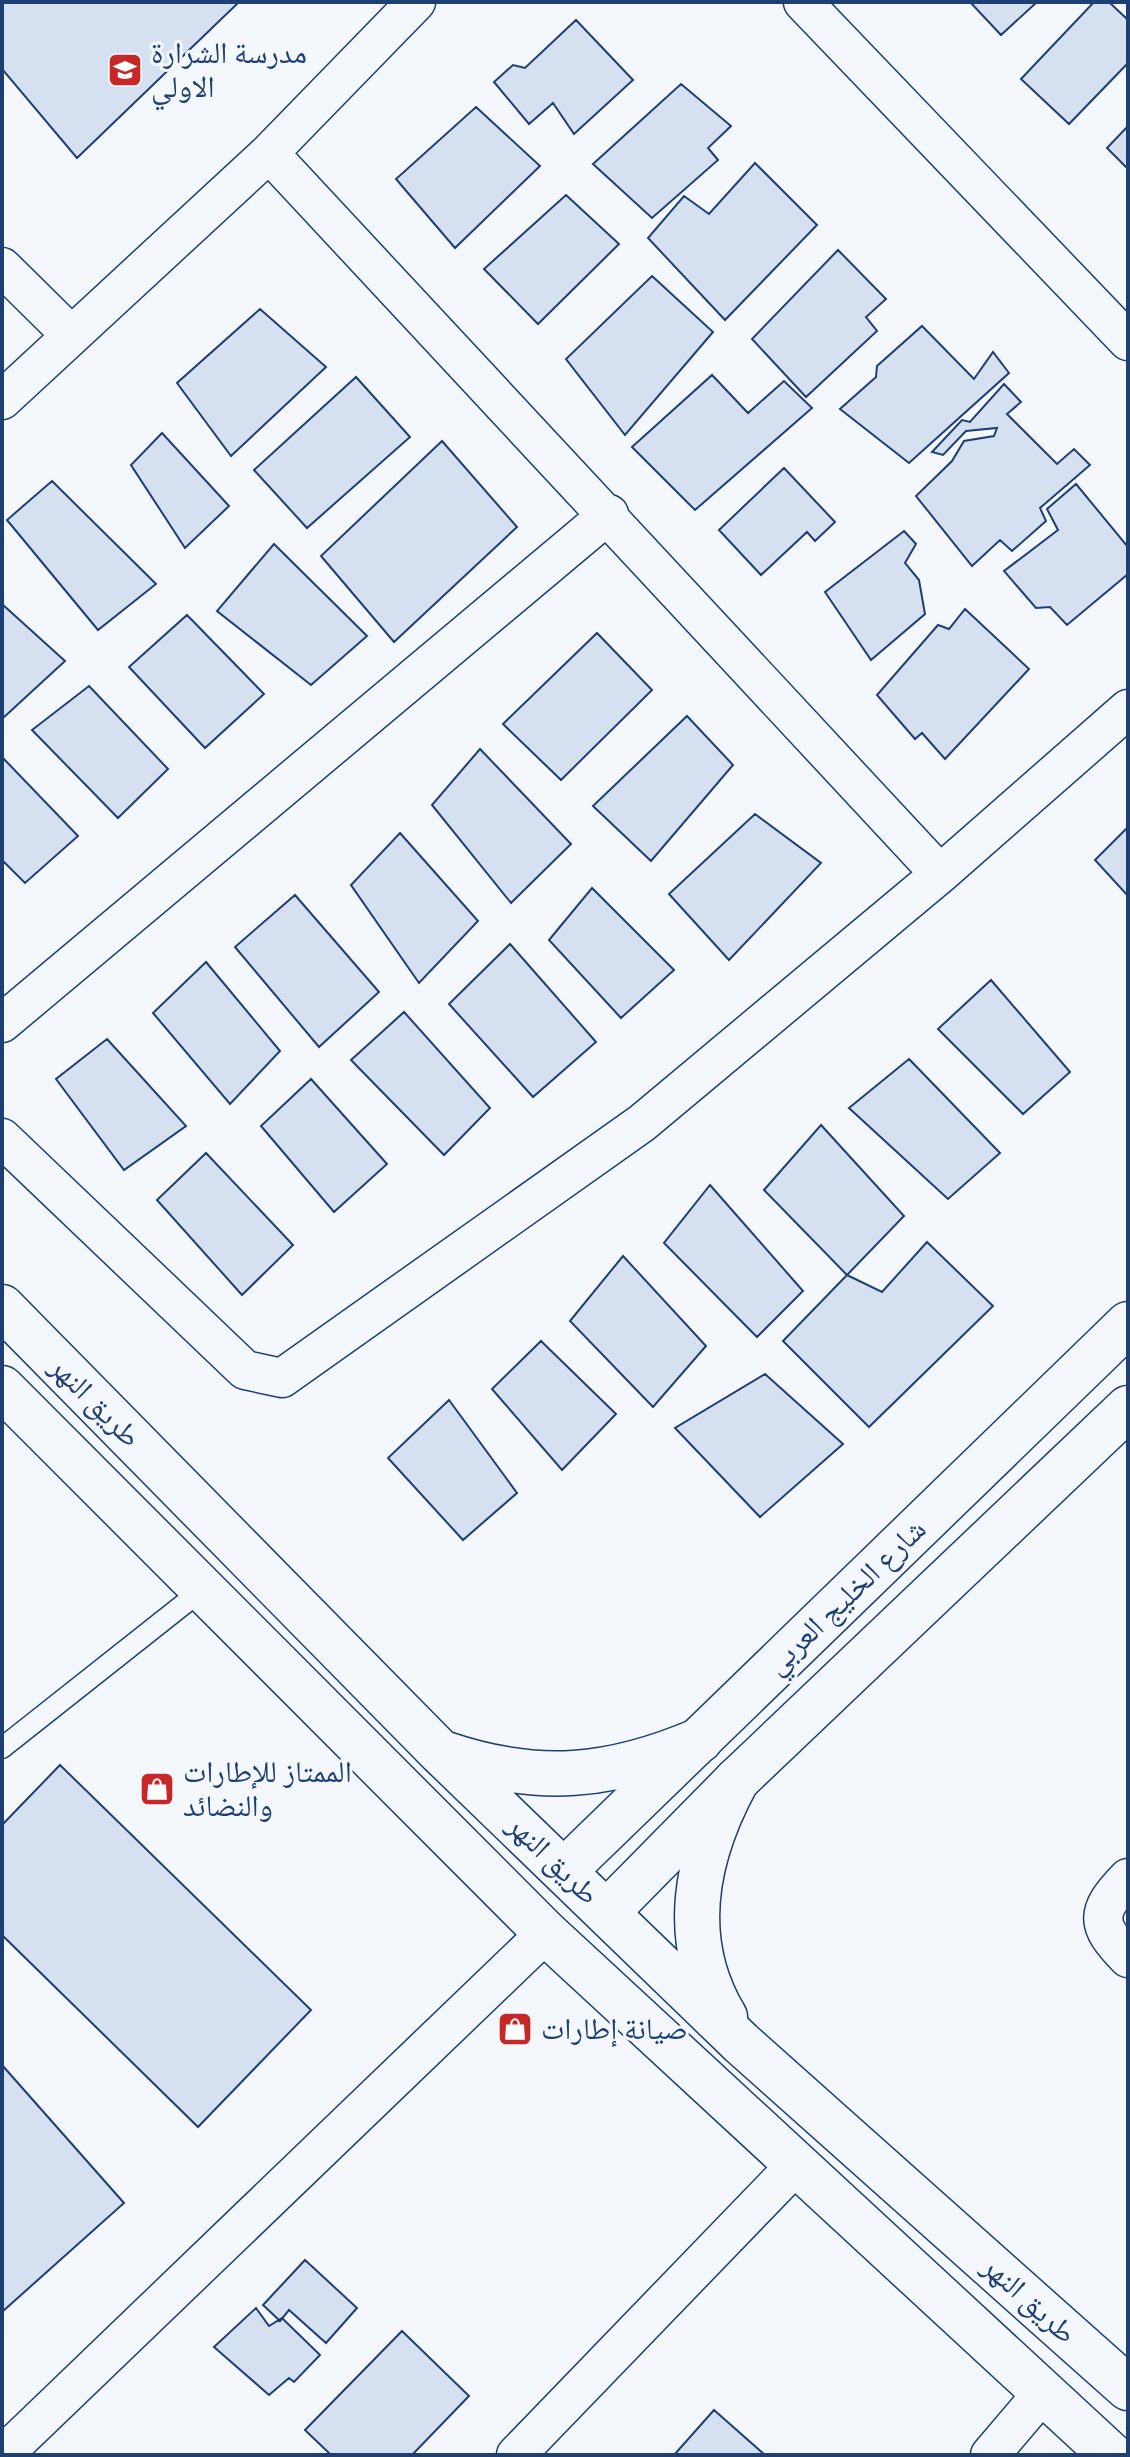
<svg xmlns="http://www.w3.org/2000/svg" width="1130" height="2457" viewBox="0 0 1130 2457" font-family="Signika,'Noto Naskh Arabic',sans-serif">
  <rect width="100%" height="100%" fill="#f4f7fb"/>
  <!-- building -->
  <path fill="#d5e0f0" stroke="#1d3f73" stroke-width="2" d="M 2,2 L 239,2 L 77,158 L 2,69 Z
    M 970,2 L 1037,2 L 1001,35 Z
    M 1094,2 L 1109,2 L 1128,20 L 1128,63 L 1069,124 L 1021,79 Z
    M 576,20 L 633,80 L 574,134 L 553,103 L 529,124 L 494,82 L 513,65 L 525,68 Z
    M 681,84 L 731,126 L 708,148 L 718,160 L 652,218 L 593,164 Z
    M 476,107 L 540,166 L 455,248 L 396,179 Z
    M 1128,126 L 1128,169 L 1107,148 Z
    M 755,163 L 817,225 L 725,320 L 648,238 L 684,196 L 709,214 Z
    M 566,195 L 619,244 L 538,324 L 484,269 Z
    M 838,250 L 886,299 L 866,317 L 877,331 L 806,397 L 752,339 Z
    M 652,276 L 713,332 L 625,435 L 566,359 Z
    M 260,309 L 326,367 L 231,456 L 177,383 Z
    M 922,326 L 974,379 L 993,352 L 1009,373 L 909,463 L 840,409 L 876,377 L 877,366 Z
    M 712,375 L 748,413 L 784,381 L 812,408 L 695,510 L 632,447 Z
    M 356,377 L 410,437 L 307,528 L 254,470 Z
    M 1004,384 L 1021,402 L 1007,414 L 1057,464 L 1074,449 L 1090,465 L 1040,508 L 1046,521 L 1012,551 L 1000,540 L 972,566 L 916,496 L 952,461 L 964,441 L 994,436 L 997,428 L 966,431 L 943,455 L 932,452 L 962,420 L 970,422 Z
    M 162,433 L 229,506 L 185,548 L 131,465 Z
    M 442,441 L 517,527 L 394,642 L 321,556 Z
    M 784,468 L 835,522 L 815,541 L 807,532 L 761,575 L 719,530 Z
    M 52,481 L 156,584 L 98,630 L 7,520 Z
    M 1076,484 L 1128,547 L 1128,574 L 1067,625 L 1050,607 L 1036,608 L 1004,571 L 1058,530 L 1047,509 Z
    M 904,531 L 916,544 L 905,563 L 919,580 L 925,614 L 871,660 L 825,592 Z
    M 274,544 L 367,636 L 311,685 L 217,611 Z
    M 2,604 L 65,661 L 2,719 Z
    M 965,609 L 1029,669 L 945,759 L 922,733 L 915,739 L 877,695 L 938,625 L 949,629 Z
    M 187,615 L 264,694 L 205,748 L 129,667 Z
    M 597,633 L 652,690 L 561,780 L 503,724 Z
    M 89,686 L 168,769 L 118,818 L 32,730 Z
    M 687,716 L 733,765 L 651,861 L 593,806 Z
    M 480,749 L 571,844 L 511,903 L 432,805 Z
    M 2,757 L 78,836 L 25,883 L 2,860 Z
    M 755,814 L 821,863 L 729,960 L 669,894 Z
    M 1128,827 L 1128,896 L 1095,860 Z
    M 400,833 L 478,921 L 419,983 L 351,885 Z
    M 592,888 L 674,970 L 621,1018 L 549,940 Z
    M 295,895 L 379,992 L 319,1047 L 235,947 Z
    M 510,944 L 596,1042 L 533,1097 L 449,1004 Z
    M 206,962 L 280,1051 L 230,1104 L 153,1013 Z
    M 991,980 L 1070,1072 L 1023,1114 L 938,1029 Z
    M 404,1012 L 490,1108 L 444,1155 L 351,1060 Z
    M 107,1039 L 186,1126 L 124,1170 L 56,1079 Z
    M 909,1059 L 1000,1153 L 948,1199 L 849,1108 Z
    M 311,1079 L 387,1164 L 334,1212 L 261,1126 Z
    M 821,1125 L 904,1216 L 847,1275 L 764,1190 Z
    M 206,1153 L 293,1245 L 242,1295 L 157,1200 Z
    M 710,1185 L 803,1291 L 757,1337 L 664,1243 Z
    M 927,1242 L 993,1306 L 869,1427 L 783,1341 L 847,1275 L 882,1292 Z
    M 623,1256 L 706,1346 L 653,1407 L 570,1321 Z
    M 541,1341 L 616,1414 L 562,1470 L 492,1389 Z
    M 765,1374 L 843,1444 L 760,1517 L 675,1428 Z
    M 449,1400 L 517,1493 L 463,1540 L 388,1458 Z
    M 60,1765 L 311,2010 L 198,2127 L 2,1935 L 2,1825 Z
    M 2,2065 L 124,2203 L 2,2312 Z
    M 305,2260 L 357,2308 L 326,2343 L 289,2310 L 280,2321 L 263,2305 Z
    M 256,2308 L 269,2326 L 282,2318 L 320,2355 L 294,2382 L 289,2378 L 269,2395 L 214,2347 Z
    M 402,2331 L 469,2396 L 412,2455 L 331,2455 L 305,2430 Z
    M 714,2410 L 765,2455 L 674,2455 Z"/>
  <g fill="none" stroke-linecap="round" stroke-linejoin="round">
    <!-- lane casing -->
    <g stroke="#1d3f73" stroke-width="23">
      <path id="lane" d="M 2,1748 L 203,1589"/>
    </g>
    <!-- street casing -->
    <g stroke="#1d3f73" stroke-width="41">
      <path id="street" d="M 803,2 L 1128,341
        M 269,153 L 940,874
        M 2,267 L 71,335
        M 2,400 L 269,153 L 416,2
        M 2,1023 L 609,514
        M 2,1138 L 245,1370 L 282,1378 L 642,1123 L 940,874 L 1128,709
        M 1128,1878 C 1094,1913 1096,1925 1128,1958
        M 3,2455 L 546,1933
        M 516,2455 L 796,2165
        M 990,2455 L 1042,2394"/>
    </g>
    <!-- secondary casing -->
    <g stroke="#1d3f73" stroke-width="47">
      <path id="secondary" d="M 564,1871 L 1128,1324
        M 607,1912 L 737,1780 L 1128,1408"/>
    </g>
    <!-- primary casing -->
    <g stroke="#1d3f73" stroke-width="47">
      <path id="primary" d="M 2,1307 L 440,1752 L 741,2043 L 1128,2388
        M 2,1388 L 546,1933 L 1111,2455
        M 446,1754 C 538,1785 611,1778 700,1740
        M 725,2017 C 678,1939 696,1855 737,1780"/>
    </g>
    <!-- lane -->
    <use href="#lane" stroke="#f4f7fb" stroke-width="20"/>
    <!-- street -->
    <use href="#street" stroke="#f4f7fb" stroke-width="38"/>
    <!-- secondary -->
    <use href="#secondary" stroke="#f4f7fb" stroke-width="44"/>
    <!-- primary -->
    <use href="#primary" stroke="#f4f7fb" stroke-width="44"/>
  </g>
  <!-- icons -->
  <defs>
    <g id="school-square" transform="scale(1.8)"><rect x="-9" y="-9" width="18" height="18" rx="4" fill="#c62828" stroke="#f4f7fb"/><path d="M0-5L7-2L0 1L-7-2ZM-4 1L0 2.5L4 1V4Q0 6-4 4Z" fill="#fff"/></g>
    <g id="shop-square" transform="scale(1.8)"><rect x="-9" y="-9" width="18" height="18" rx="4" fill="#c62828" stroke="#f4f7fb"/><path d="M-5-2.5h2.3a2.7 3.5 0 0 1 5.4 0H5L5.5 6h-11ZM-1.5-2.5h3a1.5 2.3 0 0 0-3 0Z" fill="#fff"/></g>
  </defs>
  <g fill-rule="evenodd">
    <use href="#school-square" x="125" y="70"/>
    <use href="#shop-square" x="157" y="1789"/>
    <use href="#shop-square" x="515" y="2029"/>
  </g>
  <g text-anchor="middle" dominant-baseline="central" stroke-width="6" stroke-linejoin="round" paint-order="stroke">
    <!-- poi labels -->
    <g font-size="30" fill="#1d3f73" stroke="#f4f7fb" text-anchor="start">
      <text x="151" y="53">مدرسة الشرارة<tspan x="151" dy="34">الاولي</tspan></text>
      <text x="183" y="1772">الممتاز للإطارات<tspan x="183" dy="34">والنضائد</tspan></text>
      <text x="541" y="2029">صيانة إطارات</text>
    </g>
    <!-- street labels -->
    <g font-size="30" fill="#1d3f73" stroke="#f4f7fb">
      <text transform="translate(95 1402) rotate(45)">طريق النهر</text>
      <text transform="translate(846 1597) rotate(-44)">شارع الخليج العربي</text>
      <text transform="translate(553 1860) rotate(44)">طريق النهر</text>
      <text transform="translate(1029 2300) rotate(42)">طريق النهر</text>
    </g>
  </g>
  <!-- border -->
  <rect width="1130" height="2457" fill="none" stroke="#1d3f73" stroke-width="8"/>
</svg>
